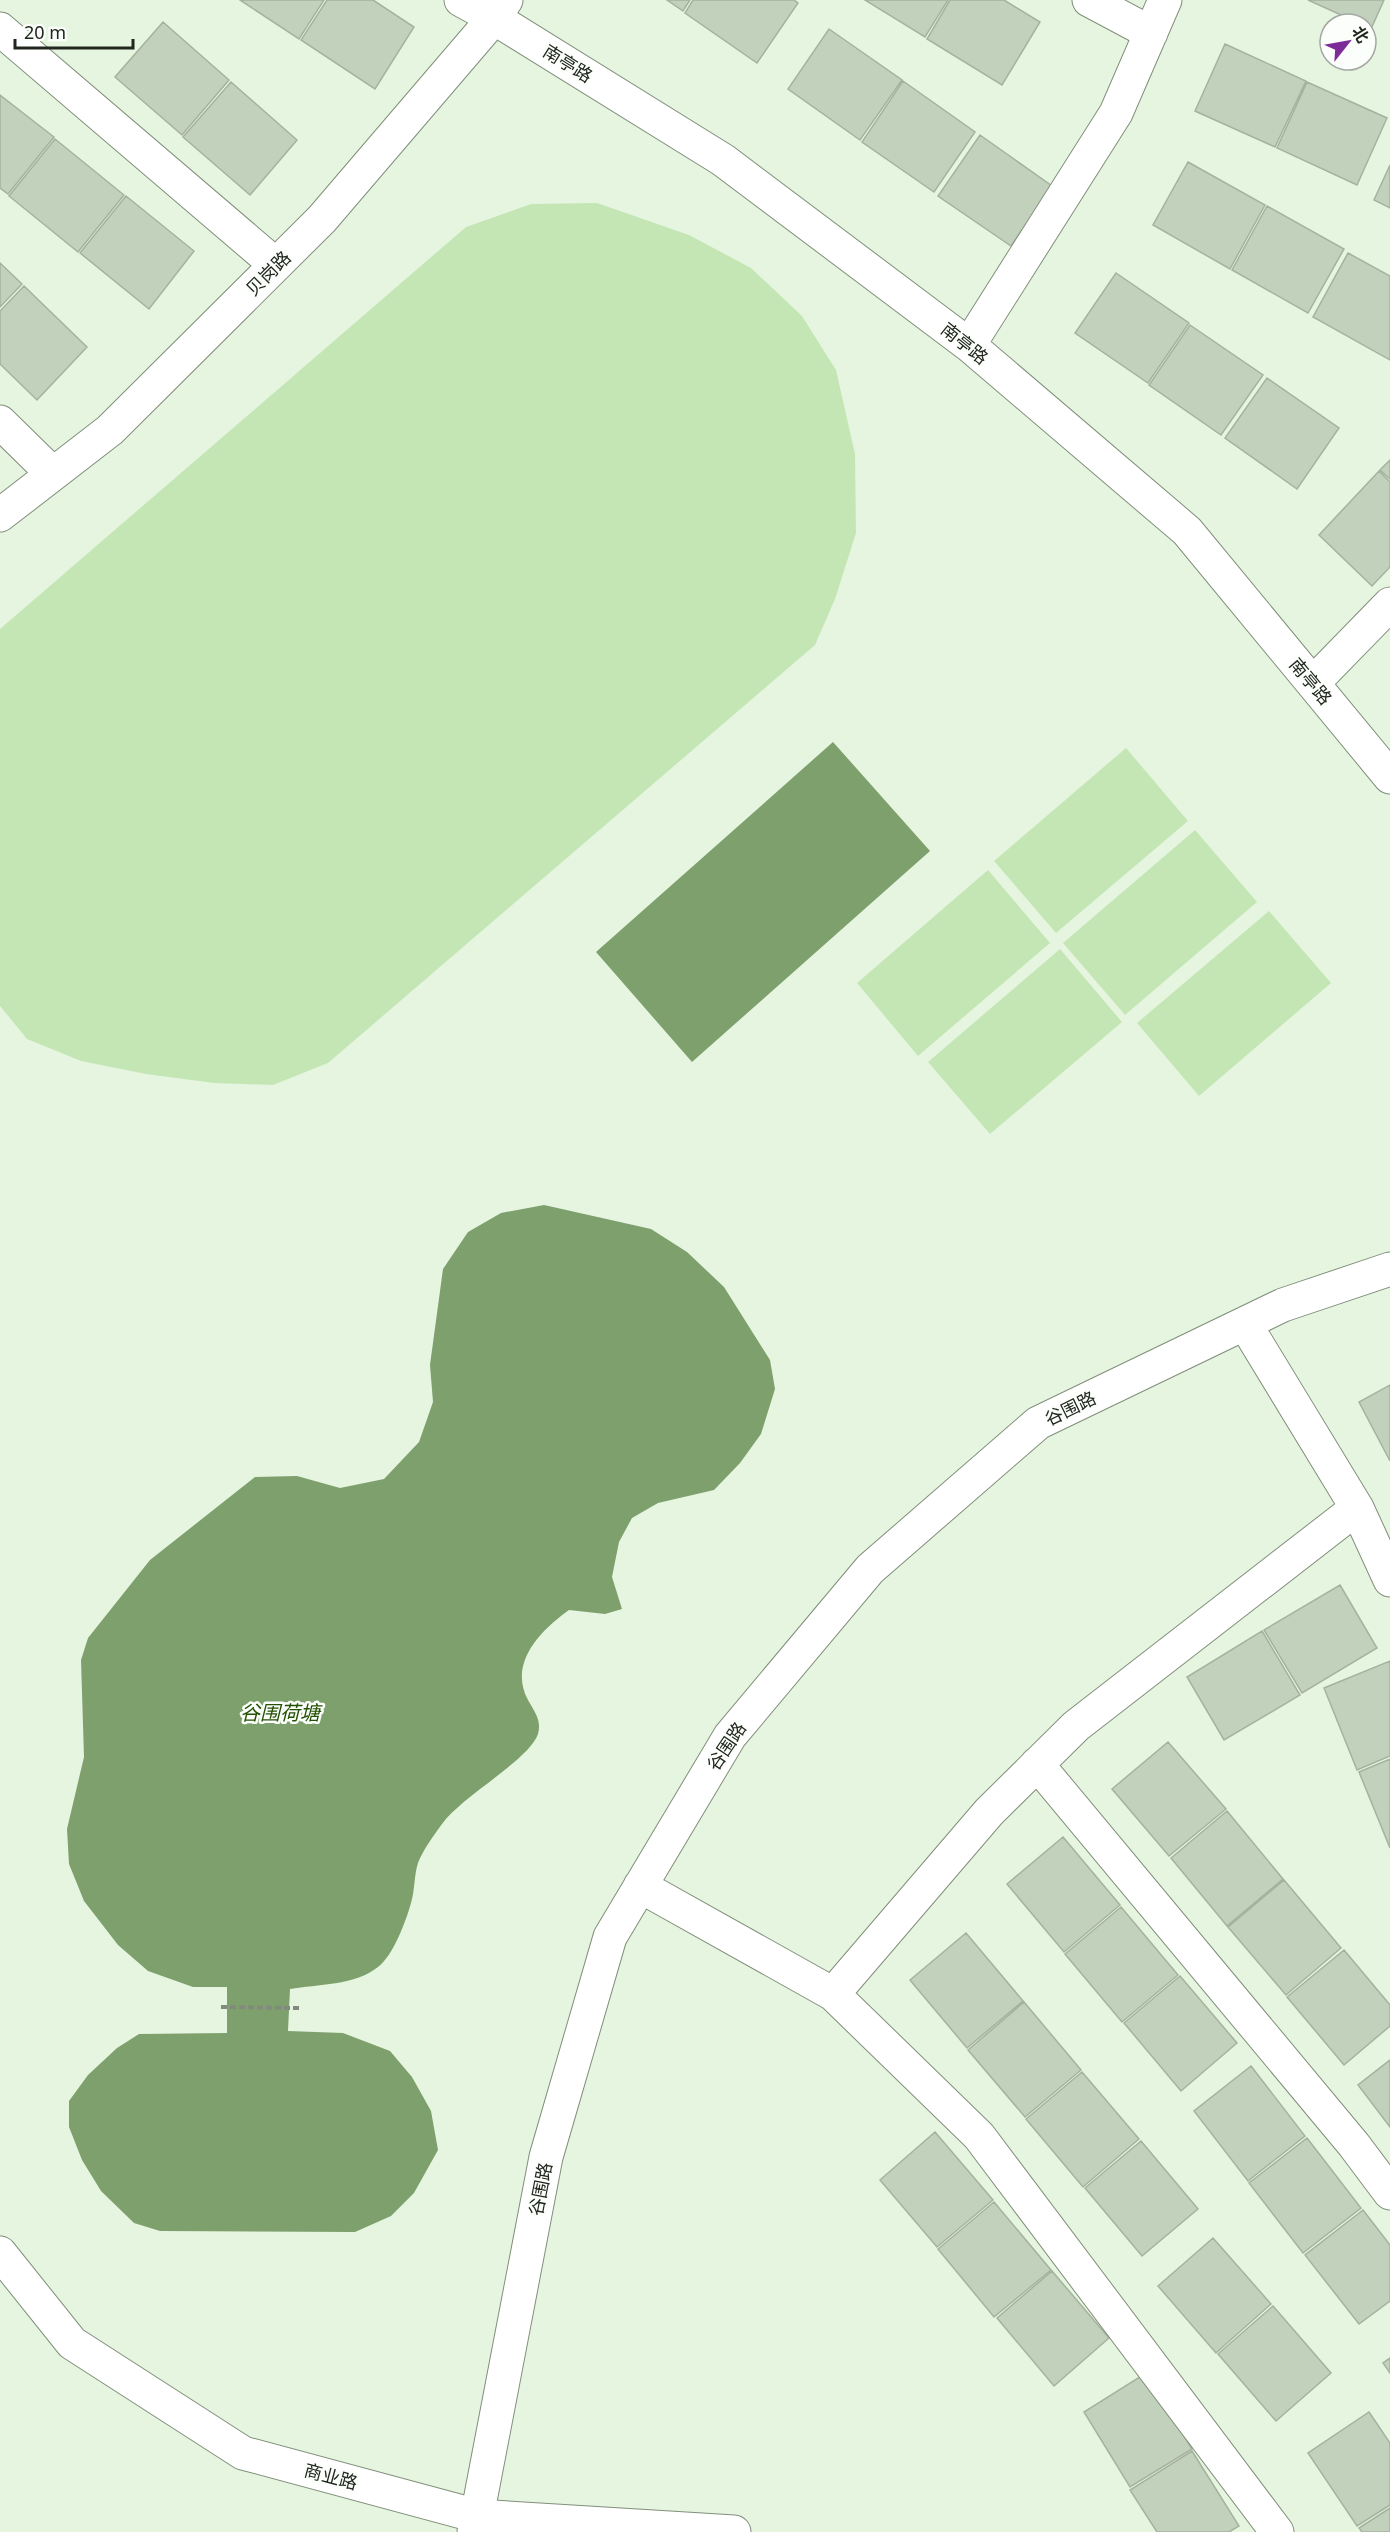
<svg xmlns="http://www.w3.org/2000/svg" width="1390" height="2532" viewBox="0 0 1390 2532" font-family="'Noto Sans','Noto Sans SC',sans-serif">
  <rect width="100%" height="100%" fill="#e6f5e0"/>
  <!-- green -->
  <path fill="#c4e6b5" d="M 597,203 L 689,235 L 751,268 L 802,316 L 836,370 L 855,454 L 856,533 L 835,599 L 815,645 L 328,1063 L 273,1085 L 214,1083 L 146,1074 L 81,1061 L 27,1039 L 0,1006 L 0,629 L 466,227 L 531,204 Z
    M 1126,748 L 1188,821 L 1056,933 L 994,861 Z
    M 1195,830 L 1257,902 L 1125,1015 L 1063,943 Z
    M 988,870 L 1050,943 L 918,1056 L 857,983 Z
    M 1269,911 L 1331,983 L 1199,1096 L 1137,1023 Z
    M 1060,949 L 1122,1022 L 990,1134 L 928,1062 Z"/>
  <!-- water -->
  <path fill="#7da06d" d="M 833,742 L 930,851 L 692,1062 L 596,952 Z
    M 544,1205 L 651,1229 L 687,1252 L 724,1287 L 770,1360 L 775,1389 L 761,1434 L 740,1463 L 714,1490 L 658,1503 L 632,1518 L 619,1542 L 612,1577 L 622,1609 L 605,1614 L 569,1610 C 541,1630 508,1663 528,1700 C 534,1711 542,1720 538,1734 C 528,1761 462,1796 442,1824 C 434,1835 423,1850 418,1863 C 414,1875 415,1890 411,1903 C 406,1921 393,1956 378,1967 C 354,1986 318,1984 290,1989 L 288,2031 L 343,2033 L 390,2051 L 412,2077 L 431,2111 L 438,2150 L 414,2193 L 391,2216 L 355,2232 L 160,2231 L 134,2223 L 101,2191 L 82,2160 L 69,2127 L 69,2101 L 88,2075 L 117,2048 L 139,2034 L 227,2033 L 227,1987 L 193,1987 L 148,1971 L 118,1945 L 84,1901 L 69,1864 L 67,1829 L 84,1757 L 81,1660 L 88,1638 L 150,1560 L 255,1477 L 297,1476 L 340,1488 L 384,1479 L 419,1442 L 433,1402 L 430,1365 L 443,1269 L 468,1232 L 501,1213 Z"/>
  <!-- building -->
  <path fill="#c2d1bc" stroke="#a4b29e" stroke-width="1.5" d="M 240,0 L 324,0 L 299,39 Z
    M 327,0 L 373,0 L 414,27 L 375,89 L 301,40 Z
    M 667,0 L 690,0 L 683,11 Z
    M 693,0 L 794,0 L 798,3 L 757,63 L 685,13 Z
    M 865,0 L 948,0 L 925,37 Z
    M 950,0 L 1004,0 L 1040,22 L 1002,85 L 927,39 Z
    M 1308,0 L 1384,0 L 1371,29 L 1366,24 L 1361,24 Z
    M 163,22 L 229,80 L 182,135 L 115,77 Z
    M 829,29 L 902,80 L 860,140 L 788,89 Z
    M 1225,44 L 1306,81 L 1275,147 L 1195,111 Z
    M 903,81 L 975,132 L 934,192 L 862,142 Z
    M 231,82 L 297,140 L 250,195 L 183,137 Z
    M 1307,82 L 1387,118 L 1357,185 L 1277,148 Z
    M 0,95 L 54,137 L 8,194 L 0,188 Z
    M 980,135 L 1052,186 L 1011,246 L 938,196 Z
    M 55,139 L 124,195 L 78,252 L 9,196 Z
    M 1188,162 L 1265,205 L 1230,269 L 1153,225 Z
    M 1390,165 L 1390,208 L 1374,200 Z
    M 126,196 L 194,251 L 149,309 L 80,253 Z
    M 1267,206 L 1344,249 L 1308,313 L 1232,270 Z
    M 1348,253 L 1390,276 L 1390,360 L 1313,317 Z
    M 0,263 L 22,284 L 0,307 Z
    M 1116,273 L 1189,323 L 1148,383 L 1075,333 Z
    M 24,286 L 87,347 L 37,400 L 0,364 L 0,311 Z
    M 1190,325 L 1263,375 L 1221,435 L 1149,385 Z
    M 1267,378 L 1339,428 L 1297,489 L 1225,438 Z
    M 1390,460 L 1390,479 L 1380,470 Z
    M 1379,471 L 1390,482 L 1390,567 L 1372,586 L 1319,535 Z
    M 1390,1385 L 1390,1461 L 1359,1402 Z
    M 1340,1585 L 1377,1648 L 1302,1693 L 1264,1630 Z
    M 1262,1631 L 1300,1695 L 1224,1740 L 1187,1677 Z
    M 1390,1661 L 1390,1756 L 1357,1770 L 1324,1688 Z
    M 1168,1742 L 1226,1809 L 1169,1856 L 1112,1789 Z
    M 1390,1759 L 1390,1848 L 1359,1772 Z
    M 1227,1811 L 1283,1879 L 1227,1926 L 1171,1858 Z
    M 1063,1837 L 1120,1905 L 1064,1952 L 1007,1884 Z
    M 1284,1880 L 1341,1948 L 1286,1995 L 1228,1927 Z
    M 1121,1907 L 1178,1975 L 1122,2022 L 1065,1954 Z
    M 966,1933 L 1023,2001 L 967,2048 L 910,1980 Z
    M 1344,1950 L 1390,2005 L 1390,2026 L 1344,2065 L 1287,1997 Z
    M 1180,1976 L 1237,2043 L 1181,2091 L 1124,2023 Z
    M 1024,2002 L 1081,2070 L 1025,2117 L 968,2050 Z
    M 1390,2060 L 1390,2127 L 1358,2085 Z
    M 1251,2066 L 1305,2136 L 1248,2181 L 1194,2111 Z
    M 1082,2072 L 1139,2139 L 1083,2187 L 1026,2119 Z
    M 935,2132 L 993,2200 L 937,2247 L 880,2180 Z
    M 1307,2138 L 1361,2208 L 1303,2253 L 1249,2183 Z
    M 1141,2141 L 1198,2209 L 1142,2256 L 1085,2188 Z
    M 994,2202 L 1051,2270 L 994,2317 L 938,2249 Z
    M 1363,2210 L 1390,2245 L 1390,2301 L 1359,2324 L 1305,2255 Z
    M 1213,2238 L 1271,2304 L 1216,2353 L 1158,2286 Z
    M 1052,2271 L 1109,2338 L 1054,2386 L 997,2318 Z
    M 1273,2306 L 1331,2373 L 1276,2421 L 1218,2354 Z
    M 1390,2358 L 1390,2373 L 1383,2363 Z
    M 1146,2373 L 1192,2449 L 1130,2487 L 1084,2412 Z
    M 1369,2412 L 1390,2443 L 1390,2505 L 1357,2526 L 1308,2453 Z
    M 1192,2451 L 1239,2526 L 1229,2532 L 1157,2532 L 1130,2490 Z
    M 1390,2508 L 1390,2532 L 1362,2532 L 1359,2528 Z"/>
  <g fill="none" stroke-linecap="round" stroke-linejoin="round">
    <!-- street casing -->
    <g stroke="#818f7b" stroke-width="35">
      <path id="street" d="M 461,0 L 494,18 L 723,160 L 969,345 L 1187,531 L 1390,777
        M 1089,0 L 1151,33
        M 0,29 L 276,265
        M 969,345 L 1116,113 L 1165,0
        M 0,422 L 53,474
        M 0,515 L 110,430 L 322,219 L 494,18 L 506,0
        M 1313,683 L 1390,604
        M 1245,1324 L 1357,1508 L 1390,1580
        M 1037,1764 L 1354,2145 L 1390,2193
        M 640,1886 L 833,1994 L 979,2136 L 1277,2532
        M 833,1994 L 989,1812 L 1076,1726 L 1357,1508
        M 0,2253 L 72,2343 L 243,2453 L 477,2516 L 734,2532
        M 474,2532 L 546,2157 L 610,1937 L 730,1736 L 870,1569 L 1038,1423 L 1283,1305 L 1390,1269"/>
    </g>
    <!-- path -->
    <path stroke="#818a7d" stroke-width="4" stroke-dasharray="6 3" stroke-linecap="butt" d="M 221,2007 L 299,2008"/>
    <!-- street -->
    <use href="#street" stroke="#fff" stroke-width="33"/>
  </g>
  <g text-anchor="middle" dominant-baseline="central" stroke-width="5" stroke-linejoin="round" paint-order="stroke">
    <!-- street labels -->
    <g font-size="18" fill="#21261f" stroke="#fbfefa">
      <text transform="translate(568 63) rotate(32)">南亭路</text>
      <text transform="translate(268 273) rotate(-45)">贝岗路</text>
      <text transform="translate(965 343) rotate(39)">南亭路</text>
      <text transform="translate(1311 681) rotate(50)">南亭路</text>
      <text transform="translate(1070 1408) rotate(-26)">谷围路</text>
      <text transform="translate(726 1746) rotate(-56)">谷围路</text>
      <text transform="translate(540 2189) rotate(-79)">谷围路</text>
      <text transform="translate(331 2476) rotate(15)">商业路</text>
    </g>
    <!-- water labels -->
    <g font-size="20" font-style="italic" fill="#245004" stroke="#fbfefa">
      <text x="280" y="1712">谷围荷塘</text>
    </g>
  </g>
  <!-- north arrow -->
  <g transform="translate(1348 42) rotate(59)"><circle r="28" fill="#fbfefa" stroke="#a4a8a2" stroke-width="1.5"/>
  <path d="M0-4.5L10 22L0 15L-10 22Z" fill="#7e2b9a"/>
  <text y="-9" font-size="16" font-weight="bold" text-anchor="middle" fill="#21261f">北</text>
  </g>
  <!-- scale -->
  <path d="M15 39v9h118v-9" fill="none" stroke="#21261f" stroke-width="3"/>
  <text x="24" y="39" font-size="18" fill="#21261f" stroke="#fbfefa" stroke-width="4.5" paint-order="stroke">20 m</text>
</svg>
